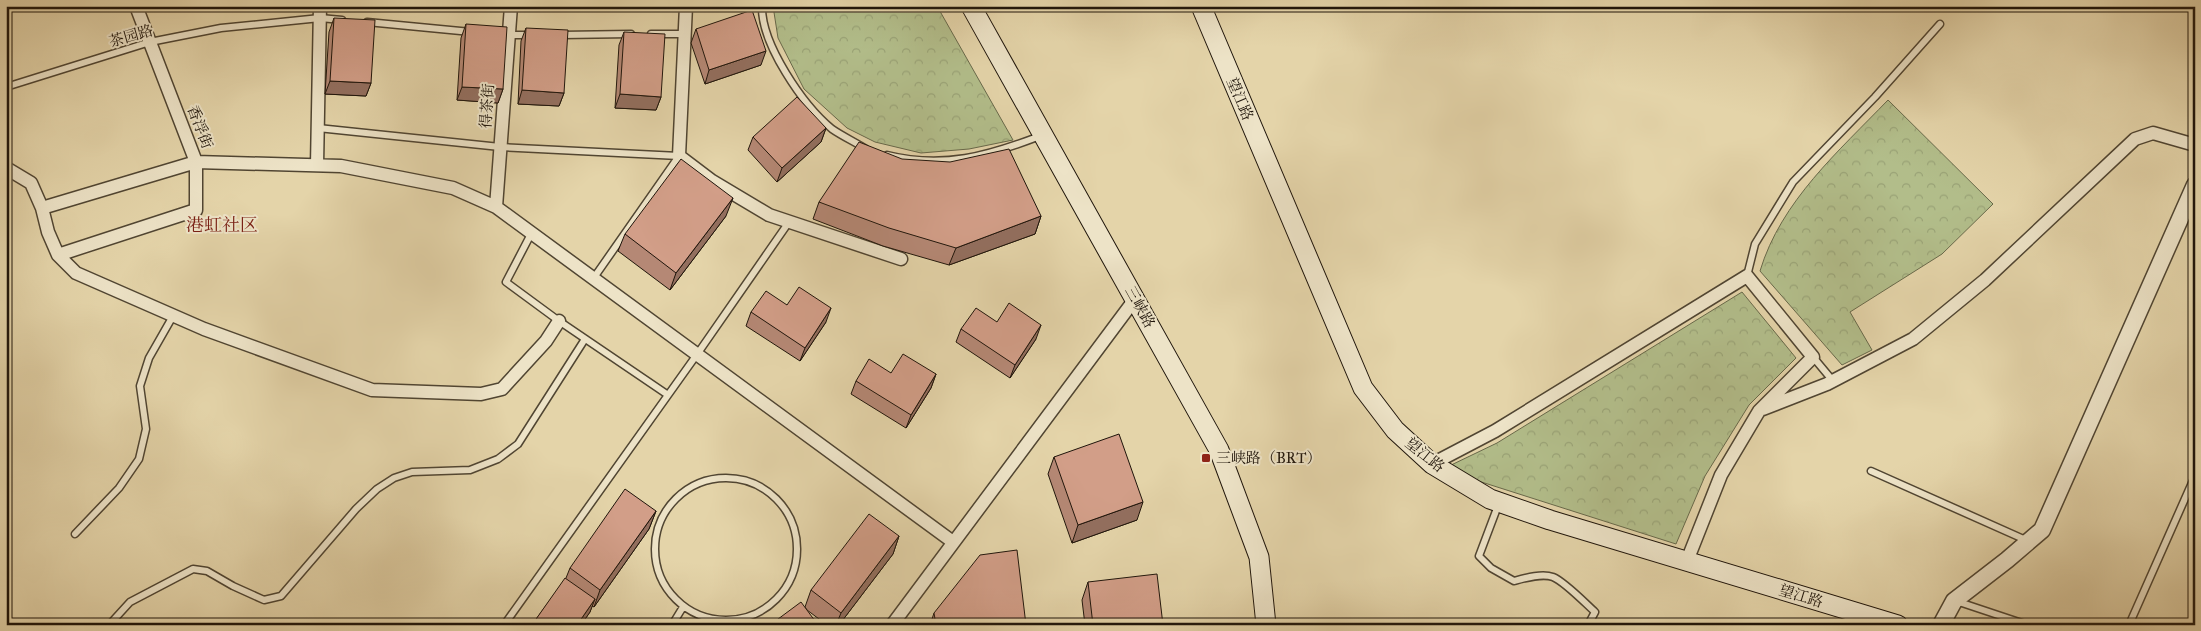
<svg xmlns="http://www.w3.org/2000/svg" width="2201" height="631" viewBox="0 0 2201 631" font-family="'IM FELL Great Primer','Noto Serif SC',serif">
  <defs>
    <pattern id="forest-crowns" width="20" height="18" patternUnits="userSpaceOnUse" patternTransform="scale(1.25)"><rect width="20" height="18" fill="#b2bd8a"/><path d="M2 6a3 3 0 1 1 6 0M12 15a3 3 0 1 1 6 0" fill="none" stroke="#99a276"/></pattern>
  </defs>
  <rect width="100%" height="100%" fill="#e4d4a9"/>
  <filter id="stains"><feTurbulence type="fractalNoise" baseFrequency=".004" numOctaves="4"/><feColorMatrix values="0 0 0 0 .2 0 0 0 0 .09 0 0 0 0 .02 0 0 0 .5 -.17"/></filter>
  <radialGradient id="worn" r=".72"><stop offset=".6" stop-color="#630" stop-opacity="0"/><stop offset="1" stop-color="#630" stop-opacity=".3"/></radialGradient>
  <!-- forest -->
  <path fill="url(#forest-crowns)" stroke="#68694a" d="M 773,6 L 937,6 L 1013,140 L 969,149 L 921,153 L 875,142 L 847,128 L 804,89 L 778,38 Z
    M 1888,100 L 1993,204 L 1942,254 L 1850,312 L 1872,350 L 1842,365 L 1760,271 C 1781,201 1839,151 1888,100 Z
    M 1742,292 L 1796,358 L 1749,405 L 1705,476 L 1676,544 L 1450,472 L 1447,467 L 1497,443 Z"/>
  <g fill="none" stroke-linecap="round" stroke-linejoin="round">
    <!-- service casing -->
    <g stroke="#504532" stroke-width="9">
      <path id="service" d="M 762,6 C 761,44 803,105 832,129 C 842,136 855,142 866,149
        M 367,22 L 471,32
        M 651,34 L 685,34
        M 509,35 L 531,35
        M 561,35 L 631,34
        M 6,87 L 150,42 L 221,28 L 320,18 L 342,20
        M 318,128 L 500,147 L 679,156
        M 887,155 C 943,169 988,156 1040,136
        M 531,234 L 506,282 L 559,321 L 668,395
        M 1747,276 L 1755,244 L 1793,182 L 1875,97 L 1940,24
        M 593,279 L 679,156
        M 1813,357 L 1833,381
        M 1871,471 L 2028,541
        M655 549a71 71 0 1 1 142 0a71 71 0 1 1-142 0Z
        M 1499,503 L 1479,556 L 1491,568 L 1514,581 C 1525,578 1542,573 1553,577 C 1565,582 1585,603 1595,612 L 1588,625
        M 75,534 L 119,488 L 139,459 L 146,429 L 140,386 L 149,358 L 173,316
        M 1956,601 L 2028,625
        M 109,625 L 130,602 L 193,569 L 207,571 L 233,586 L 264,600 L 281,596 L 356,509 L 377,489 L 394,478 L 412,472 L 470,470 L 498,459 L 518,444 L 585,339
        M 504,625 L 698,353 L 789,222
        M 672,625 L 683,607
        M 2129,625 L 2195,476"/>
    </g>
    <!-- minor casing -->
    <g stroke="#504532" stroke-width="15">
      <path id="minor" d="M 686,6 L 679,156 L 712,181 L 769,215 L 901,259
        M 317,165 L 320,6
        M 6,168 L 31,183 L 42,208 L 196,162 L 341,166 L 453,188 L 496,207 L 953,542
        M 496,207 L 511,6
        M 42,208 L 48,232 L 58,255 L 76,273 L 204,329 L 372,390 L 481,394 L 502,389 L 546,341 L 559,321
        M 58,255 L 196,210 L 196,162 L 136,6
        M 1763,409 L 1827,384 L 1913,339 L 1985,280 L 2135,139 L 2153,133 L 2195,145
        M 1432,464 L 1495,431 L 1747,276 L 1813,357 L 1759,411 L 1721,475 L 1687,561
        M 892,625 L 1135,299"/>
    </g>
    <!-- tertiary casing -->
    <g stroke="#504532" stroke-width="19">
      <path id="tertiary" d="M 1941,625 L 1954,601 L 2007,560 L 2042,530 L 2195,185"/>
    </g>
    <!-- secondary casing -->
    <g stroke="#1f150b" stroke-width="21">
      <path id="secondary" d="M 971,6 L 1219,450 L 1259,557 L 1266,625
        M 1201,6 L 1363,388 L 1395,430 L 1432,464 L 1490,499 L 1550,520 L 1898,625"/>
    </g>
    <!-- service -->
    <use href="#service" stroke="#ede3c7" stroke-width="6"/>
    <!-- minor -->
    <use href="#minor" stroke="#ede3c7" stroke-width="12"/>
    <!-- tertiary -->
    <use href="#tertiary" stroke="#ede3c7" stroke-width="16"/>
    <!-- secondary -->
    <use href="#secondary" stroke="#ede3c7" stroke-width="19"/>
  </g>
  <!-- wall -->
  <path fill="#b58875" stroke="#1f150b" d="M 334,18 L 371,83 L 366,96 L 325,94 L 329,32 Z
    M 466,24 L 503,89 L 498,103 L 457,100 L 461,38 Z
    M 526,28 L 564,93 L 559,106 L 518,104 L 521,41 Z
    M 696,29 L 761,65 L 705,84 L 691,43 Z
    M 624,32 L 661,97 L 656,110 L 615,108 L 619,45 Z
    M 826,128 L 821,142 L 777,182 L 748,150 L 753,137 Z
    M 819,202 L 1041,216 L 1035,234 L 949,265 L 883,246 L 813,219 Z
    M 726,216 L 670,290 L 618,251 L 625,234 Z
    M 787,305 L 826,322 L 800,361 L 746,326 L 751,312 Z
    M 961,329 L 1036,339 L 1010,378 L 956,342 Z
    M 891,373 L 936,374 L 931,388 L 906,428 L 851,394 L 856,381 Z
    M 1054,457 L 1137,520 L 1072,543 L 1048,474 Z
    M 656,511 L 649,529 L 594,607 L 592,606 L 590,612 L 581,625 L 533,625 L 534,622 L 566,578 L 570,568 Z
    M 899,536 L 893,554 L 839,625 L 827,625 L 807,610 L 805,607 L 811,590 Z
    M 1088,582 L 1163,625 L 1085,625 L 1082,600 Z
    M 934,613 L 1026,625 L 930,625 Z"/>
  <!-- shaded-wall -->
  <path fill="#936f5f" stroke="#1f150b" d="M 766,51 L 761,65 L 705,84 L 709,70 Z
    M 330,81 L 371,83 L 366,96 L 325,94 Z
    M 462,87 L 503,89 L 498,103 L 457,100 Z
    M 522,90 L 564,93 L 559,106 L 518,104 Z
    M 620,94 L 661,97 L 656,110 L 615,108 Z
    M 826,128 L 821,142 L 777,182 L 782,168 Z
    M 733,198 L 726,216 L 670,290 L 676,273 Z
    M 1041,216 L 1035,234 L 949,265 L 956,248 Z
    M 831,308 L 826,322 L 800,361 L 805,348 Z
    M 1041,325 L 1036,339 L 1010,378 L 1015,365 Z
    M 936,374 L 931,388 L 906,428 L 911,415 Z
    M 1143,502 L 1137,520 L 1072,543 L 1078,525 Z
    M 656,511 L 649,529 L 594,607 L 600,590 Z
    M 899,536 L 893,554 L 839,625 L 836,625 L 841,613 Z
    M 595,599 L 590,612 L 581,625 L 577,625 Z"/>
  <!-- building -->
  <path fill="#d29e88" stroke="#1f150b" d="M 752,10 L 766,51 L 709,70 L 696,29 Z
    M 334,18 L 375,20 L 371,83 L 330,81 Z
    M 466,24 L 507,27 L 503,89 L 462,87 Z
    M 526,28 L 568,30 L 564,93 L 522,90 Z
    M 624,32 L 665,34 L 661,97 L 620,94 Z
    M 797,97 L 826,128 L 782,168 L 753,137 Z
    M 859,142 L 902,159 L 950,162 L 1009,149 L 1041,216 L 956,248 L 889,228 L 819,202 Z
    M 681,159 L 733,198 L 676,273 L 625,234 Z
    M 799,287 L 831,308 L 805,348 L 751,312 L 766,291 L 787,305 Z
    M 1009,303 L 1041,325 L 1015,365 L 961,329 L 976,308 L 997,322 Z
    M 903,354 L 936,374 L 911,415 L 856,381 L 869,359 L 891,373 Z
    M 1119,434 L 1143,502 L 1078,525 L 1054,457 Z
    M 625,489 L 656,511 L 600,590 L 570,568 Z
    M 869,514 L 899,536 L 841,613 L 811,590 Z
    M 1017,550 L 1026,625 L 936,625 L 934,613 L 980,555 Z
    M 1157,574 L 1163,625 L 1093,625 L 1088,582 Z
    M 565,578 L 595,599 L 577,625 L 538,625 L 534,622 Z
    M 801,602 L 818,625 L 770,625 Z"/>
  <!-- markers -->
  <rect fill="#8f2418" stroke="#ede3c7" stroke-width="2" x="1201" y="453" width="10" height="10" rx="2.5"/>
  <g text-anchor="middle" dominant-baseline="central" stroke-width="4" stroke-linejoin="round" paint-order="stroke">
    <!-- street labels -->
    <g font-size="15" fill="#1f150b" stroke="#ede3c7">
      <text transform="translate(131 36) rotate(-16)">茶园路</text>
      <text transform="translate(1240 99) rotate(67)">望江路</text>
      <text transform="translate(487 106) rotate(-86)">得茶街</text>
      <text transform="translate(200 127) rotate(69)">香浮街</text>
      <text transform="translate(1140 307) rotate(61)">三峡路</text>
      <text transform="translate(1425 455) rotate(39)">望江路</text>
      <text transform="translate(1801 596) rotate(17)">望江路</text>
    </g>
    <!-- poi labels -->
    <g font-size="15" fill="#1f150b" stroke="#ede3c7" text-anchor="start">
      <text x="1216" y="458">三峡路（BRT）</text>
    </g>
    <!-- quarter labels -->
    <g font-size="18" fill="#7a1f14" stroke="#ede3c7">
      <text x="222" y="225">港虹社区</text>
    </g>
  </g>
  <!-- margin -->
  <rect width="2201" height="631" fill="none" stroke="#e4d4a9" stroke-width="25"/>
  <rect x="8" y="8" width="2186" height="616" fill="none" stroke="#1f150b" stroke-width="2.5"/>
  <rect x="12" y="12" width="2176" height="606" fill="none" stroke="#1f150b"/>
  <rect width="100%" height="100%" filter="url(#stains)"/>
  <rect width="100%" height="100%" fill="url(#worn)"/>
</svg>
